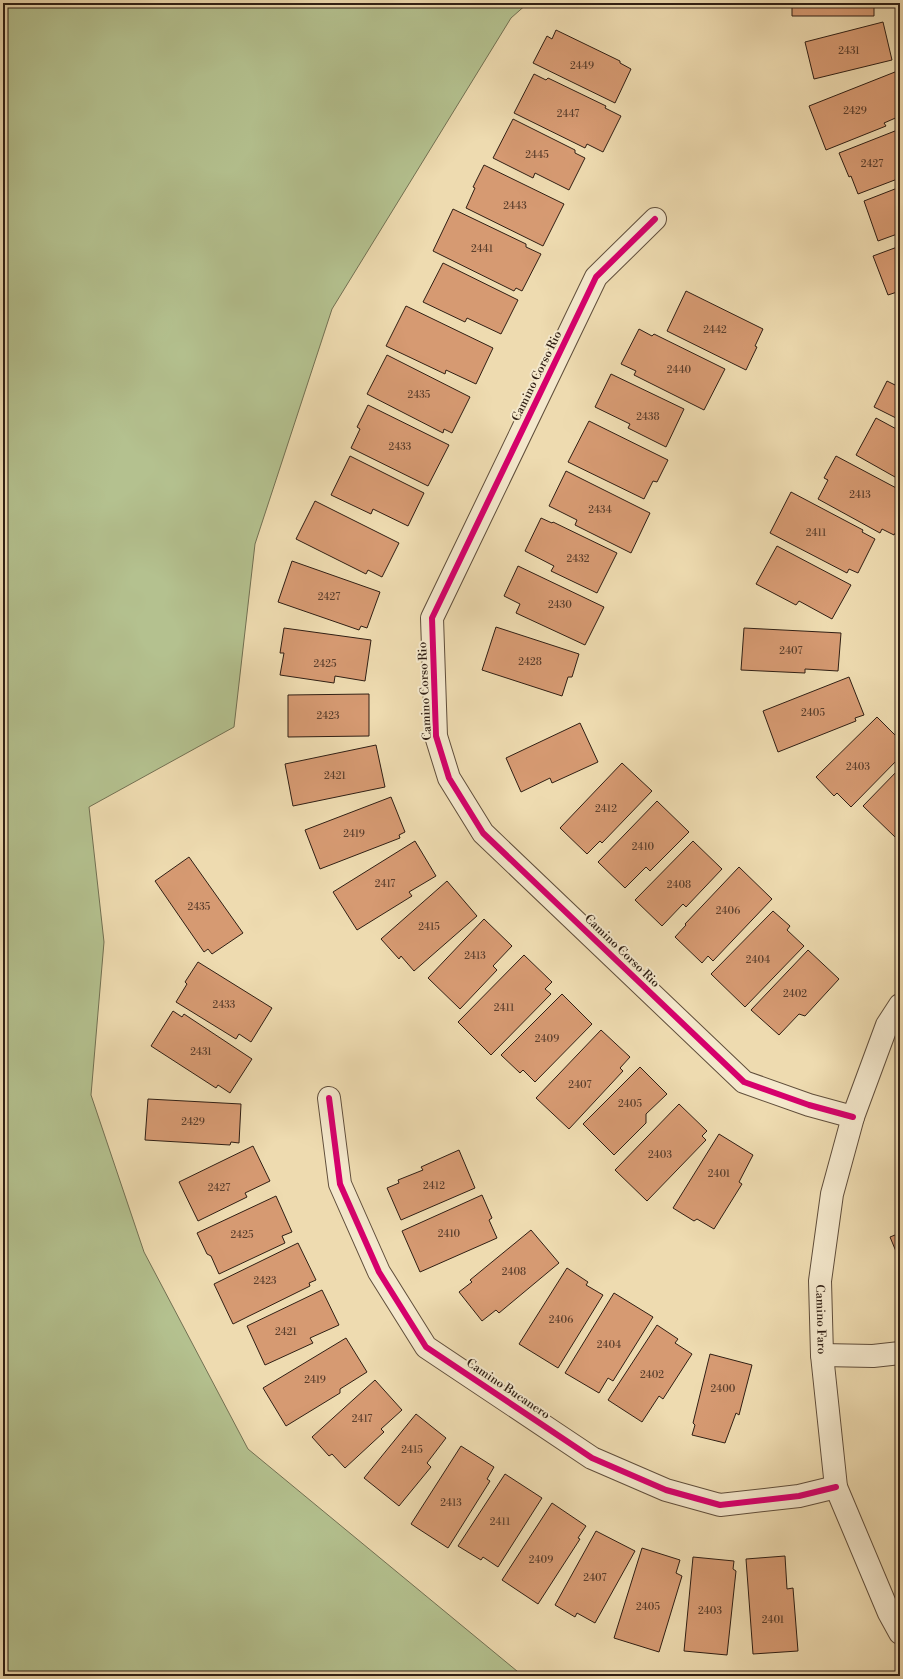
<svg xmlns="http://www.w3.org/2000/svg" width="903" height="1679" viewBox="0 0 903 1679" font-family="'Libre Bodoni',serif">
  <rect width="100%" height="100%" fill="#eedbb0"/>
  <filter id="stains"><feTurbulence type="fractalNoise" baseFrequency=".005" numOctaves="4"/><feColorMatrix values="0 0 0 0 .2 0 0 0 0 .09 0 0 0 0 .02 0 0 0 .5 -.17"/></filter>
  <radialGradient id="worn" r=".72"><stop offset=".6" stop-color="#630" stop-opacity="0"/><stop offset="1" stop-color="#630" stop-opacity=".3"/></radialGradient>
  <!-- green -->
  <path fill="#b4c18f" stroke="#727052" d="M 3,3 L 528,3 L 511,18 L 332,309 L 255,544 L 234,727 L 89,807 L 104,942 L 91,1095 L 144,1252 L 248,1449 L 523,1676 L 3,1676 Z"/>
  <!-- building -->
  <path fill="#d69a72" stroke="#301f14" d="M 792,3 L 874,3 L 874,16 L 792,16 Z
    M 883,22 L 892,60 L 814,79 L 805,42 Z
    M 556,30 L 620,61 L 620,63 L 631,69 L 615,103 L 533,63 L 547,36 L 552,39 Z
    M 900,70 L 900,116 L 884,123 L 886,126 L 826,150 L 809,106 Z
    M 534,74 L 546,80 L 548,78 L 606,106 L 605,108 L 621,116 L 603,152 L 587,144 L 585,148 L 514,113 Z
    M 513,119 L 575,150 L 575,153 L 585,158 L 569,190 L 535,173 L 533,178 L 493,158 Z
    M 900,129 L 900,178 L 858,194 L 851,176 L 849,177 L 839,153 Z
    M 484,165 L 564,204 L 543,246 L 466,208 L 475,188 L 473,187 Z
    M 900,187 L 900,233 L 878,241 L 864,201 Z
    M 453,209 L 526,244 L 526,247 L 541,254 L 522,291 L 516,288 L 514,291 L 433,251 Z
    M 900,246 L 900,291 L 888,295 L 873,256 Z
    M 443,263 L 518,300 L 501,334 L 467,318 L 465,322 L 423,302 Z
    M 686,291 L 763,329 L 755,346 L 757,347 L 746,370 L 667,331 Z
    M 406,306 L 493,348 L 476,384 L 446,370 L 445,374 L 386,346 Z
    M 639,329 L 652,336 L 654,334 L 725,369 L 704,410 L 634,375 L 636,371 L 621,364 Z
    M 387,355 L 470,397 L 452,433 L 444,429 L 443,433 L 367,394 Z
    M 611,374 L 684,409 L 666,447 L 628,428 L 630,424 L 595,407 Z
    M 900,374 L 900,420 L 874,407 L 887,381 L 895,385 Z
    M 368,405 L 449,445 L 428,486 L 351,448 L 360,429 L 357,427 Z
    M 876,418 L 900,431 L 900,473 L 898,472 L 895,477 L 856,455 Z
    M 589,421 L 668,460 L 657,482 L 653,481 L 644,499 L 568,462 Z
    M 350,456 L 424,493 L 408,526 L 373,509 L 371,514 L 331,495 Z
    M 836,456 L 900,490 L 900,525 L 894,535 L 882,529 L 880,533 L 818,499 L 828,480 L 824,478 Z
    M 566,471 L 650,513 L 631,553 L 575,525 L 577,520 L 549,506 Z
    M 791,492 L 863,530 L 862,532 L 875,539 L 858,573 L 849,569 L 847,573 L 770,533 Z
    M 315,501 L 399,543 L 382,577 L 368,570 L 366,574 L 296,539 Z
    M 541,518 L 552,523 L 553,522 L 617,553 L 597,593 L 551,571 L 554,566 L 525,551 Z
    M 777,546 L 851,585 L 832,619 L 799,601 L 796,605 L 756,584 Z
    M 292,561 L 380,592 L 367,628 L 361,626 L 359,630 L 278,602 Z
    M 518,566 L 604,607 L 585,645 L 516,613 L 520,604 L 504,596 Z
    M 496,627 L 579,654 L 572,677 L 568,677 L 562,696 L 482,670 Z
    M 284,628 L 371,640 L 365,681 L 335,676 L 334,683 L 280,675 L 284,653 L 280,653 Z
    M 744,628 L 841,633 L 838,671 L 805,669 L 805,673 L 741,670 Z
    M 849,677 L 864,715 L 855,718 L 856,721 L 778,752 L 763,711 Z
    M 369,694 L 369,736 L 288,737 L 288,695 Z
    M 877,717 L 900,740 L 900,757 L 851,807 L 837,793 L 834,796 L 816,777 Z
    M 580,723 L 598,762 L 552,783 L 550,778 L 521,792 L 506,758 Z
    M 376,745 L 385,787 L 293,806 L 285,764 Z
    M 622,763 L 652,791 L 602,843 L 600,841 L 587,854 L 560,828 Z
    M 900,768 L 900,832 L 895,837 L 863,806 Z
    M 391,797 L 405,832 L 399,835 L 400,838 L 320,869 L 305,830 Z
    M 657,801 L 689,832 L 650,871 L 646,867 L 625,888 L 598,862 Z
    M 415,841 L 436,876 L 409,892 L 412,896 L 357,930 L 333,892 Z
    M 693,841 L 722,869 L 686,907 L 683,904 L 662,926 L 635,900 Z
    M 189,857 L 243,933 L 212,954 L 208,949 L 204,952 L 155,881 Z
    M 739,867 L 772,899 L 713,961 L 708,956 L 702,963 L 675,937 L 686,925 L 685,924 Z
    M 447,881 L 477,916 L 414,971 L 401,956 L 399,959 L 381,939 Z
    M 773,911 L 790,926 L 787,930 L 804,946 L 745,1007 L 711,974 Z
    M 484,919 L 512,946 L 493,966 L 497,970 L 460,1009 L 428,978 Z
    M 808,950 L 839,979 L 805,1016 L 799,1014 L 779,1035 L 751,1010 Z
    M 524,955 L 552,982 L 545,989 L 551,994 L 491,1055 L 458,1022 Z
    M 198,962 L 272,1008 L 251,1042 L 239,1034 L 236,1039 L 176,1002 L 187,984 L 185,982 Z
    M 562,994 L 592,1024 L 535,1082 L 523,1070 L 520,1073 L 501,1055 Z
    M 173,1011 L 182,1017 L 184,1014 L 252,1059 L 230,1093 L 218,1085 L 216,1088 L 151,1046 Z
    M 601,1030 L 630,1057 L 620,1068 L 623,1071 L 569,1129 L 536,1098 Z
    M 640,1067 L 667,1094 L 646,1114 L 646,1123 L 614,1155 L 583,1124 Z
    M 148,1099 L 241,1104 L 239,1143 L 231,1142 L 230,1145 L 145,1140 Z
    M 679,1104 L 707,1131 L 702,1136 L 706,1140 L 647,1201 L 615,1170 Z
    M 719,1134 L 753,1155 L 739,1182 L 742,1184 L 714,1229 L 697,1219 L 694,1221 L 673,1208 Z
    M 253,1146 L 270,1181 L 245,1193 L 247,1197 L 198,1221 L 179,1182 Z
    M 459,1150 L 475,1188 L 401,1220 L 387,1188 L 399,1183 L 398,1180 L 423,1170 L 421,1167 Z
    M 482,1195 L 492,1218 L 489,1220 L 497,1238 L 420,1272 L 402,1231 Z
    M 276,1196 L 292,1232 L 282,1236 L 285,1243 L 219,1274 L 211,1256 L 207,1254 L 197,1233 Z
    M 531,1230 L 559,1263 L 499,1313 L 496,1310 L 482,1321 L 459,1292 L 472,1282 L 470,1280 Z
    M 900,1233 L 900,1261 L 890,1237 Z
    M 298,1243 L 316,1280 L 309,1283 L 310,1286 L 233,1324 L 214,1284 Z
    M 567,1268 L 588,1282 L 586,1285 L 603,1295 L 558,1368 L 519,1344 Z
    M 322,1290 L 339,1325 L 310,1338 L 313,1343 L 265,1365 L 247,1326 Z
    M 614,1293 L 653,1317 L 613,1381 L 608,1378 L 599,1393 L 565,1373 Z
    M 657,1325 L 678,1339 L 675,1343 L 692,1354 L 663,1399 L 659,1396 L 642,1422 L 608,1400 Z
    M 346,1338 L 367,1372 L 340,1389 L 340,1393 L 286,1426 L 263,1388 Z
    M 710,1354 L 752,1365 L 739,1415 L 736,1413 L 725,1443 L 692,1435 L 695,1425 L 693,1423 Z
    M 375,1380 L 402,1410 L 381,1429 L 384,1432 L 345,1468 L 332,1454 L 329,1456 L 312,1437 Z
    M 416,1414 L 446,1438 L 427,1463 L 431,1467 L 399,1506 L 364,1478 Z
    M 461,1446 L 494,1467 L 487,1479 L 490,1481 L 448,1548 L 411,1524 Z
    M 505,1474 L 542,1498 L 498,1567 L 483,1557 L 481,1560 L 458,1546 Z
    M 552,1503 L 586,1526 L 578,1538 L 580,1539 L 538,1604 L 502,1580 Z
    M 596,1531 L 635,1551 L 595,1623 L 577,1613 L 575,1617 L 555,1605 Z
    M 642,1548 L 680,1560 L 676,1573 L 682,1576 L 659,1652 L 614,1638 Z
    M 785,1556 L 787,1589 L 793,1588 L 798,1651 L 753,1654 L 746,1559 Z
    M 693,1557 L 734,1561 L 733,1569 L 736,1571 L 727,1655 L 684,1651 Z"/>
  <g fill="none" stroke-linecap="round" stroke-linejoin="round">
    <!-- minor casing -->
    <g stroke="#604e3b" stroke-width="24">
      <g id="minor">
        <path d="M 655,219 L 596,277 L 432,618 L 436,736 L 449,778 L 483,833 L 744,1082 L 809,1105 L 853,1117"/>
        <path id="s1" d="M 900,1005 L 887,1025 L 853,1117 L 832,1194 L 820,1281 L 822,1355 L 836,1487 L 889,1613 L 900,1633"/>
        <path d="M 329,1098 L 340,1184 L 379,1272 L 426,1347 L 592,1458 L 666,1490 L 720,1505 L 799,1496 L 836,1487"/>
        <path d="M 822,1355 L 873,1356 L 900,1353"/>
      </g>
    </g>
    <!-- minor -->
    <use href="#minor" stroke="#f4e8cc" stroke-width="22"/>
    <!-- cycleway casing -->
    <g stroke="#f4e8cc" stroke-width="8">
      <path id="cycleway" d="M 655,219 L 596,277 L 432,618 L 436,736 L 449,778 L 483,833 L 744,1082 L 809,1105 L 853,1117
        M 329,1098 L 340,1184 L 379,1272 L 426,1347 L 592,1458 L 666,1490 L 720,1505 L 799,1496 L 836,1487"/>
    </g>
    <!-- cycleway -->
    <use href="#cycleway" stroke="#d6006c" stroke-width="6"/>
  </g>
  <g text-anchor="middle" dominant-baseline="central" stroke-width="4" stroke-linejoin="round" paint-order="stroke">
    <!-- number labels -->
    <g font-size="10" fill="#5a3e2c">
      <text x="849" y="51">2431</text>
      <text x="582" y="66">2449</text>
      <text x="855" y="111">2429</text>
      <text x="568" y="114">2447</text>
      <text x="537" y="155">2445</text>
      <text x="872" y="164">2427</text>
      <text x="515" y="206">2443</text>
      <text x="482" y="249">2441</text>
      <text x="715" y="330">2442</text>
      <text x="679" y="370">2440</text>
      <text x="419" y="395">2435</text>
      <text x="648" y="417">2438</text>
      <text x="400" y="447">2433</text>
      <text x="860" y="495">2413</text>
      <text x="600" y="510">2434</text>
      <text x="816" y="533">2411</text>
      <text x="578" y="559">2432</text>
      <text x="329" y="597">2427</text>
      <text x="560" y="605">2430</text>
      <text x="791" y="651">2407</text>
      <text x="530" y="662">2428</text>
      <text x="325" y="664">2425</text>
      <text x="813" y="713">2405</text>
      <text x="328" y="716">2423</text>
      <text x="858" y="767">2403</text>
      <text x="335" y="776">2421</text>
      <text x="606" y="809">2412</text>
      <text x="354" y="834">2419</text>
      <text x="643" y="847">2410</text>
      <text x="385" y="884">2417</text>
      <text x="679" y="885">2408</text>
      <text x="199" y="907">2435</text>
      <text x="728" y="911">2406</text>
      <text x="429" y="927">2415</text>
      <text x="475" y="956">2413</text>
      <text x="758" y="960">2404</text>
      <text x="795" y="994">2402</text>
      <text x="224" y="1005">2433</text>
      <text x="504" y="1008">2411</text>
      <text x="547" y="1039">2409</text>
      <text x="201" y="1052">2431</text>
      <text x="580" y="1085">2407</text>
      <text x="630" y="1104">2405</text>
      <text x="193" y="1122">2429</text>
      <text x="660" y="1155">2403</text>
      <text x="719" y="1174">2401</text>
      <text x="434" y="1186">2412</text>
      <text x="219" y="1188">2427</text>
      <text x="449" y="1234">2410</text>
      <text x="242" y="1235">2425</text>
      <text x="514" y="1272">2408</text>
      <text x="265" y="1281">2423</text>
      <text x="561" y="1320">2406</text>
      <text x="286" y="1332">2421</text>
      <text x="609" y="1345">2404</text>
      <text x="652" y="1375">2402</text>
      <text x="315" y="1380">2419</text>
      <text x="723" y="1389">2400</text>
      <text x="362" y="1419">2417</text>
      <text x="412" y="1450">2415</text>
      <text x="451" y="1503">2413</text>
      <text x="500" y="1522">2411</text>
      <text x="541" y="1560">2409</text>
      <text x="595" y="1578">2407</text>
      <text x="648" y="1607">2405</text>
      <text x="710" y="1611">2403</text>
      <text x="773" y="1620">2401</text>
    </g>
    <!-- street labels -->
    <g font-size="12" fill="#301f14" stroke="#f4e8cc">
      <text transform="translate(537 376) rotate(-64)">Camino Corso Rio</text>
      <text transform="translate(425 691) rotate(-93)">Camino Corso Rio</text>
      <text transform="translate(622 951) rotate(44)">Camino Corso Rio</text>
      <text stroke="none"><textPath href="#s1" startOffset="328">Camino Faro</textPath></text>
      <text transform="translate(508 1389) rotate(34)">Camino Bucanero</text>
    </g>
  </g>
  <!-- margin -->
  <rect width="903" height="1679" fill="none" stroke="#eedbb0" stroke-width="16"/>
  <rect x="4" y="4" width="895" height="1671" fill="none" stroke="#301f14" stroke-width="2"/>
  <rect x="8" y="8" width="887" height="1663" fill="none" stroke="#301f14"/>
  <rect width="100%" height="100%" filter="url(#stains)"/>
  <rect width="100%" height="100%" fill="url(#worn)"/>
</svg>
